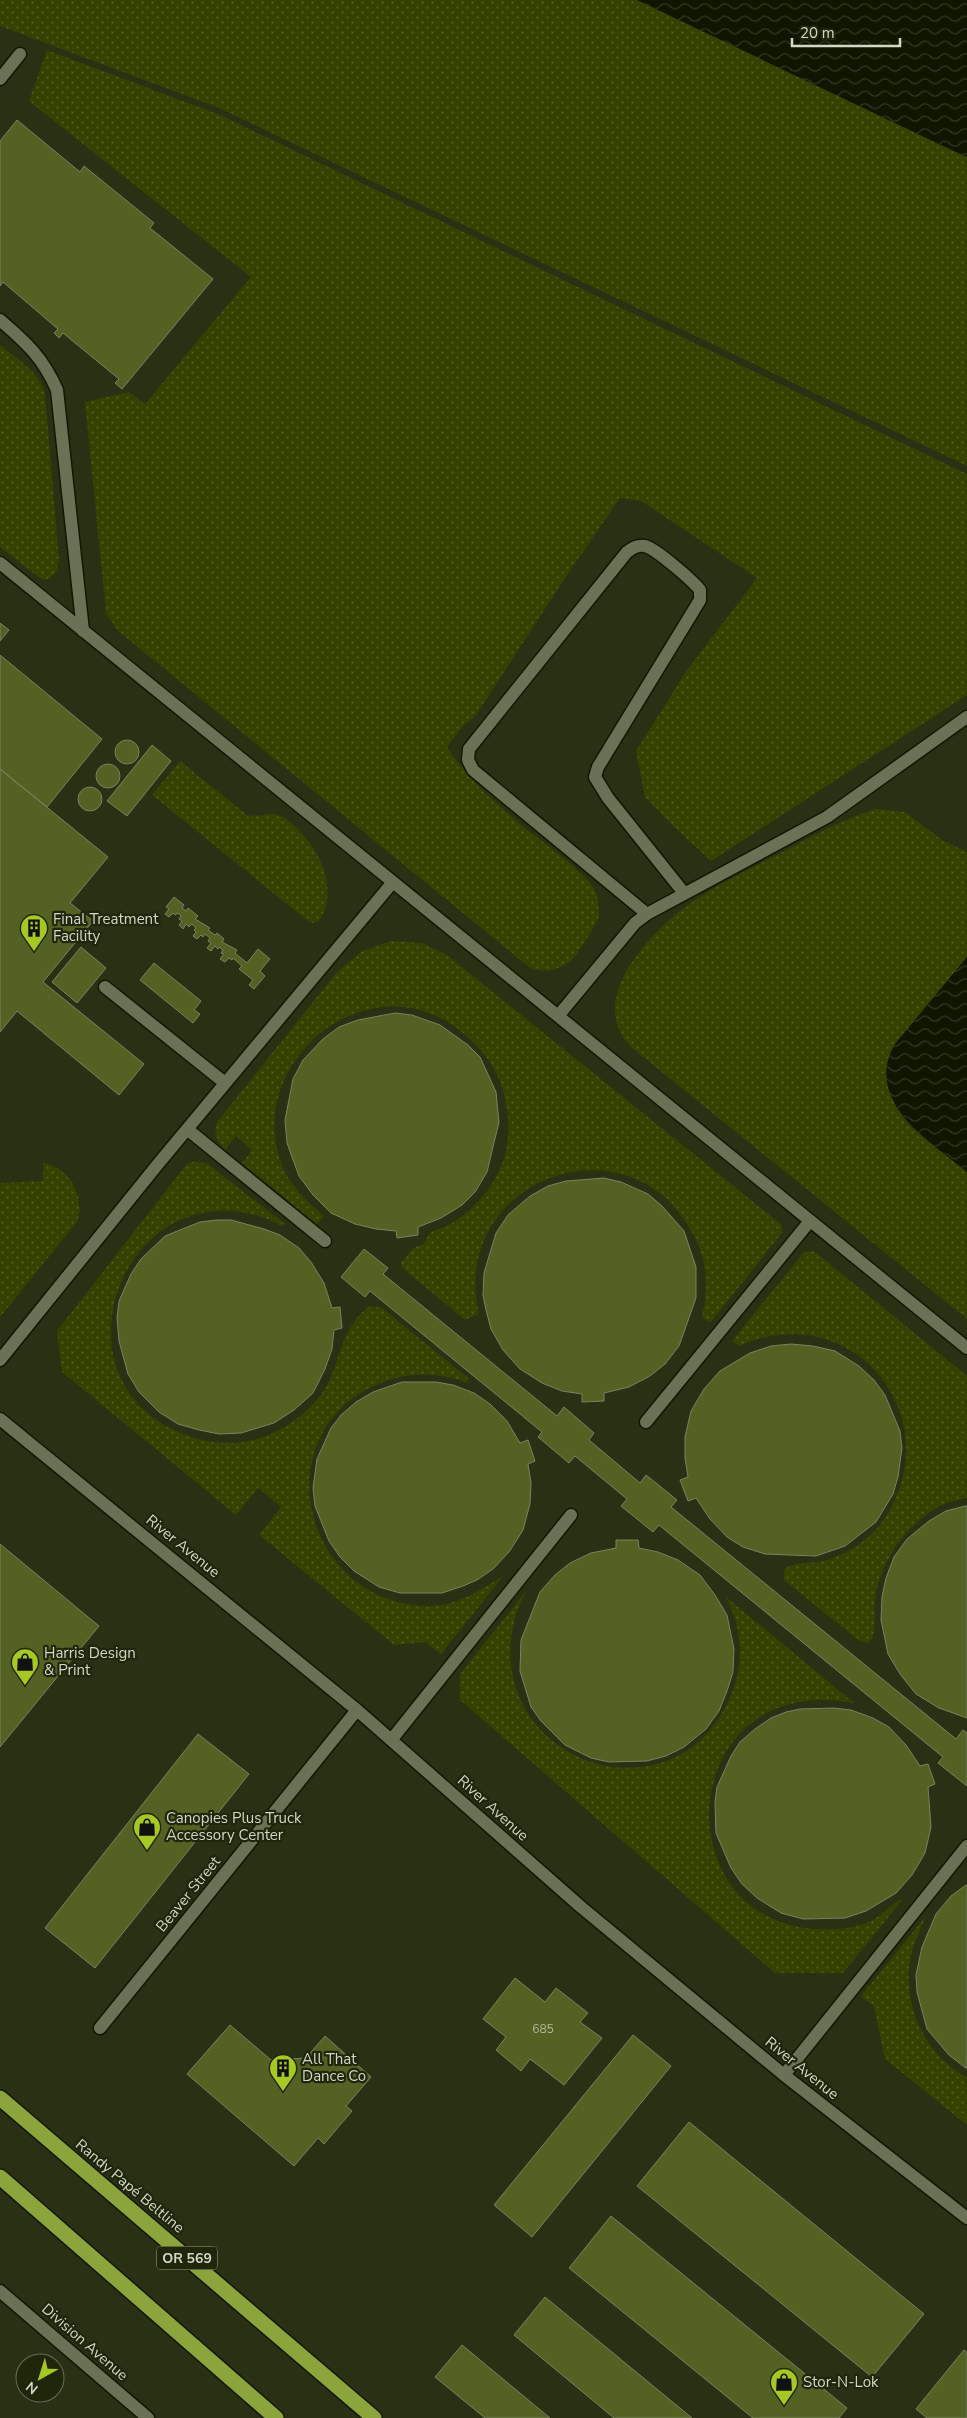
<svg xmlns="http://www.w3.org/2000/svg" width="967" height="2418" viewBox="0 0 967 2418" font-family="'Nunito Sans',sans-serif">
  <defs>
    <pattern id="grass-dots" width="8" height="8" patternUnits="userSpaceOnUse" patternTransform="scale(1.25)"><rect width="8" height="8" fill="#344200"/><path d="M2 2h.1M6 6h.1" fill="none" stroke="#505d24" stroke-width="1.8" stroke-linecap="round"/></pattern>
    <pattern id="water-waves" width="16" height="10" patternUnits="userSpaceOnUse" patternTransform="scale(1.25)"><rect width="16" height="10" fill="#0f1600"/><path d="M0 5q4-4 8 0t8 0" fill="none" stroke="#313724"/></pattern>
  </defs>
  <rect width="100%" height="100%" fill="#293014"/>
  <!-- grass -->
  <path fill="url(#grass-dots)" d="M 0,0 L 637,0 L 967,157 L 967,466 L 219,108 L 0,26 Z
    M 47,50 L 218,114 L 967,474 L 967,695 L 711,861 L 674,827 L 645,797 L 636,751 L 685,673 L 757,578 L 641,501 L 620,498 L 563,581 L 476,715 L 462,727 L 447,747 C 467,779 498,805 526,829 C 542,842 590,875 596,893 C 598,898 599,910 599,916 C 598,922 576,957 571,961 C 559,970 543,974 529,967 L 118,631 L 106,613 L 85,402 L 129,392 L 145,404 L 251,277 L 29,101 Z
    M 0,345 C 17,359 40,372 45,394 L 59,560 L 56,573 L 46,580 L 40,578 L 0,547 Z
    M 180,761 L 247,815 C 258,818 271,811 281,816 C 313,835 343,886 319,921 L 313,923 L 308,921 L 152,795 Z
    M 875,809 L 905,812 L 942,840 L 967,852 L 967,957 L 895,1044 L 889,1089 L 897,1109 L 908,1124 L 967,1172 L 967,1319 L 631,1047 C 587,1002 643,941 680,911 C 710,888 745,871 779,854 C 810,837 841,820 875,809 Z
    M 391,941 L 422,943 L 447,955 L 782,1225 L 782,1233 L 710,1323 L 702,1317 C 709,1287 707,1258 692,1232 C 628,1114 452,1179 478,1310 L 477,1315 L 465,1320 L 402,1268 L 401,1263 L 413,1248 L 424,1244 C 427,1241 426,1237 429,1234 C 432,1230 444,1228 449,1225 C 469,1213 485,1197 496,1177 C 513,1147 511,1112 500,1082 C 492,1060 476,1043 458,1029 C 363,957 235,1071 286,1174 C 295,1191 310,1204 324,1216 L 317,1224 L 242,1163 L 252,1150 L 236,1136 L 225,1150 C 217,1142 213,1133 217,1122 L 337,972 L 362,951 Z
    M 195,1161 L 208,1164 L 285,1224 L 283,1226 C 275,1223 267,1218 259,1216 C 121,1175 47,1381 183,1434 C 212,1446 247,1446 275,1432 C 298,1421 321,1401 331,1377 C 341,1351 346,1323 370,1306 L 382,1308 L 468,1378 L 468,1382 L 465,1382 C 434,1371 404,1372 374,1386 C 276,1430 295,1572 395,1601 C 411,1606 431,1608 447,1604 C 469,1598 486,1587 504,1575 L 441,1654 L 425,1642 L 394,1645 L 259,1535 L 281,1507 L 258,1488 L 236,1515 L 62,1372 L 57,1331 L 186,1165 Z
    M 43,1163 C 69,1167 86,1196 77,1222 L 0,1317 L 0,1183 L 43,1181 Z
    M 814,1251 L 967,1376 L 967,1498 C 957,1500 946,1502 938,1507 C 905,1526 881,1561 875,1599 C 872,1614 879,1630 869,1643 L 858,1640 L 784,1580 L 784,1570 C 793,1561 811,1564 823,1561 C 844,1556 870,1540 882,1522 C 954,1419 853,1295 739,1346 L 732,1341 L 804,1252 Z
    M 527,1590 C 523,1598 518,1606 516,1614 C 475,1759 674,1832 731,1695 C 745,1661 742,1629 726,1597 L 854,1703 C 671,1668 658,1939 835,1929 C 849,1929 868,1924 879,1916 C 887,1911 894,1901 903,1899 L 843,1973 L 775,1973 L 460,1700 L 460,1674 Z
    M 926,1916 C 921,1929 914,1942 911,1956 C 901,2003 924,2055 967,2077 L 967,2125 L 885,2059 L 874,2006 L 861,1996 Z"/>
  <!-- water -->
  <path fill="url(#water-waves)" d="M 637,0 L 967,0 L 967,157 L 943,146 Z
    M 967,957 L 967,1172 C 930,1142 862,1100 895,1044 Z"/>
  <!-- building -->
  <path fill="#536223" stroke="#798263" d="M 17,120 L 80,172 L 84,166 L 154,223 L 150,228 L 213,279 L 122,389 L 115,383 L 119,379 L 63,333 L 59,338 L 54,333 L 58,329 L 3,282 L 0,286 L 0,141 Z
    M 0,623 L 9,630 L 0,641 Z
    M 0,655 L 102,739 L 47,807 L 0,769 Z
    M115 752a12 12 0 1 1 24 0a12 12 0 1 1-24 0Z
    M 152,745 L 171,761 L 127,816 L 107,801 Z
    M96 776a12 12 0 1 1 24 0a12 12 0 1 1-24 0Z
    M 0,769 L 108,857 L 70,903 L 93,921 L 43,982 L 144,1064 L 119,1095 L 17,1011 L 0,1032 Z
    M78 799a12 12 0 1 1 24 0a12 12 0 1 1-24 0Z
    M 174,897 L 184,905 L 182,908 L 186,911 L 188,908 L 198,916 L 195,919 L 210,928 L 208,930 L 215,935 L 217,933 L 224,939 L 222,942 L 237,950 L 235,953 L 247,963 L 258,949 L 270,959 L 260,971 L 265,976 L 254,989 L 249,985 L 253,980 L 239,969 L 242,966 L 233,958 L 232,960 L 229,958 L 225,962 L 220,959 L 224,954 L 221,953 L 223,950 L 219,947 L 218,949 L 215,946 L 211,951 L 207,948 L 211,943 L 208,941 L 210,938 L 205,934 L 203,937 L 201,935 L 197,939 L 193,936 L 196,932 L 194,930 L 196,928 L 192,924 L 189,927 L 186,924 L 183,929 L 179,925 L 182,921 L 179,919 L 181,916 L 178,913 L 175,915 L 173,913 L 169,917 L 165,914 L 169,909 L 166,907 Z
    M 81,947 L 106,968 L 77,1003 L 52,982 Z
    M 154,963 L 201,1001 L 194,1010 L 200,1014 L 193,1023 L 140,980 Z
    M 395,1013 L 412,1015 L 440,1025 L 468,1045 L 480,1057 L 496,1092 L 499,1122 L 487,1172 L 475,1192 L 462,1205 L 441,1218 L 418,1227 L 418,1235 L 397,1238 L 396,1231 L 376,1229 L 355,1224 L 331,1213 L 313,1195 L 299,1176 L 292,1157 L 287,1143 L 285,1120 L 293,1079 L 303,1060 L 323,1039 L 339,1027 L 358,1020 Z
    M 604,1178 L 621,1182 L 648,1194 L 662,1206 L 684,1231 L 696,1267 L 696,1298 L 679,1346 L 665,1364 L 650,1376 L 629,1387 L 604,1393 L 604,1401 L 582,1402 L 582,1394 L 562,1391 L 542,1383 L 520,1369 L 503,1350 L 491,1329 L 486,1310 L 483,1295 L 484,1273 L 496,1233 L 508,1215 L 530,1196 L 548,1186 L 566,1181 Z
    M 217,1220 L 231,1220 L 264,1229 L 280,1235 L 299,1248 L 311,1262 L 324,1283 L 332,1308 L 340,1307 L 342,1328 L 334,1330 L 332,1349 L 325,1369 L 313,1393 L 294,1410 L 274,1423 L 241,1433 L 219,1434 L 199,1430 L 178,1424 L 159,1412 L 139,1392 L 128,1374 L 119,1341 L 117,1318 L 119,1301 L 131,1274 L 141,1259 L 165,1236 L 200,1222 Z
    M 364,1249 L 388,1268 L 383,1274 L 557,1416 L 564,1407 L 594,1433 L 589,1440 L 640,1483 L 646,1475 L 677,1500 L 671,1507 L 956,1739 L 963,1730 L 967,1733 L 967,1786 L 938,1763 L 943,1757 L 659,1525 L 653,1532 L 621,1506 L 627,1499 L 575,1456 L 569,1463 L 538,1437 L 542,1432 L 370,1291 L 365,1297 L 341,1277 Z
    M 791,1344 L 813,1346 L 835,1351 L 859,1366 L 874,1380 L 885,1395 L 900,1431 L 902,1448 L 898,1477 L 893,1494 L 876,1522 L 845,1546 L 816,1556 L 765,1554 L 743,1547 L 727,1537 L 710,1519 L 696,1498 L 688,1501 L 680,1480 L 688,1477 L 685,1458 L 685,1437 L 691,1411 L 704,1389 L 720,1371 L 750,1353 L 771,1346 Z
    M 402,1382 L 436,1382 L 453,1385 L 474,1393 L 490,1404 L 507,1421 L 520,1443 L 528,1440 L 535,1461 L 528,1464 L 531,1483 L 530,1504 L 523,1530 L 509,1552 L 493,1569 L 477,1580 L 463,1586 L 442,1593 L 400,1593 L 379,1587 L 354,1571 L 340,1557 L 329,1541 L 315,1506 L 313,1488 L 317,1459 L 331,1428 L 341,1415 L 356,1402 L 373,1392 Z
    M 965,1506 L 967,1506 L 967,1718 L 939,1708 L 916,1694 L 900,1674 L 888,1654 L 881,1620 L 882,1597 L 886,1578 L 894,1557 L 907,1539 L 929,1521 L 946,1511 Z
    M 616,1540 L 638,1540 L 639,1548 L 658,1552 L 678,1560 L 700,1575 L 715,1595 L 727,1615 L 734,1649 L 733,1672 L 727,1691 L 719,1711 L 706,1729 L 684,1747 L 666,1756 L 647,1761 L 609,1762 L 591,1758 L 565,1745 L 541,1721 L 531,1707 L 520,1671 L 521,1640 L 540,1592 L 555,1575 L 570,1563 L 591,1553 L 616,1548 Z
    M 0,1544 L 99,1626 L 0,1747 Z
    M 834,1708 L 851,1710 L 873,1718 L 889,1727 L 906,1745 L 920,1766 L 928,1764 L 935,1784 L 928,1787 L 931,1827 L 925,1853 L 912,1875 L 896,1893 L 866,1911 L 845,1918 L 803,1919 L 781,1913 L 757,1898 L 742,1884 L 731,1868 L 716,1833 L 715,1802 L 717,1787 L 731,1756 L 740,1742 L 755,1729 L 771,1718 L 786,1712 L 800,1709 Z
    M 198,1734 L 249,1774 L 95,1968 L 45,1928 Z
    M 966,1885 L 967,1885 L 967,2069 L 949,2055 L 927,2029 L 917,1992 L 916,1975 L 922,1947 L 936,1914 L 951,1896 Z
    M 515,1978 L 545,2002 L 556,1988 L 588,2013 L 580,2022 L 602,2038 L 564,2085 L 530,2059 L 521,2071 L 496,2050 L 506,2037 L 483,2019 Z
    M 230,2025 L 271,2060 L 306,2058 L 325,2036 L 371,2077 L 346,2106 L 352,2111 L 324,2144 L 318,2138 L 294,2166 L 187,2074 Z
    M 633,2035 L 671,2066 L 532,2237 L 494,2205 Z
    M 689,2122 L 924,2314 L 872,2377 L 637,2186 Z
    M 611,2216 L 847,2408 L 839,2418 L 753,2418 L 569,2268 Z
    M 545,2297 L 692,2418 L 614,2418 L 514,2335 Z
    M 462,2345 L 550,2418 L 485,2418 L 435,2377 Z
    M 964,2350 L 967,2352 L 967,2418 L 927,2418 L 916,2409 Z"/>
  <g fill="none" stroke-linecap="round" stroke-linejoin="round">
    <!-- minor casing -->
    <g stroke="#111800" stroke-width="15">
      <path id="minor" d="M 0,79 L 20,54
        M 0,320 C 27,343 43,358 57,390 L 83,631
        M 0,563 L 967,1348
        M 647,914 L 473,770 L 468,760 L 469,749 L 627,552 C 633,548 637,545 645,546 C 655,548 693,581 700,590 L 700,600 L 598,767 L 595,777 L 608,798 L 684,893
        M 105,987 L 225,1083
        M 558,1016 L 635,923 L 647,914 L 827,817 L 967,717
        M 187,1129 L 325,1241
        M 0,1360 L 158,1164 L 393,882
        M 0,1419 L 357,1710 L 581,1907 L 784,2075 L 967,2218
        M 646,1422 L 810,1221
        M 392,1739 L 571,1515
        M 100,2028 L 357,1710
        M 784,2075 L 967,1846
        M 0,2291 L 148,2418"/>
    </g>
    <!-- highway casing -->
    <g stroke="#111800" stroke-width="18">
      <path id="highway" d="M 0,2098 L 374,2418
        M 0,2177 L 276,2418"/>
    </g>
    <!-- minor -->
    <use href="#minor" stroke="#697254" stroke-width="12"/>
    <!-- highway -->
    <use href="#highway" stroke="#8ba53c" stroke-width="15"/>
  </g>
  <!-- icons -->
  <defs>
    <g id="building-pin" transform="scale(1.4375)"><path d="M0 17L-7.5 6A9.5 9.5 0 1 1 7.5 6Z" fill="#a5c822" stroke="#1f260a"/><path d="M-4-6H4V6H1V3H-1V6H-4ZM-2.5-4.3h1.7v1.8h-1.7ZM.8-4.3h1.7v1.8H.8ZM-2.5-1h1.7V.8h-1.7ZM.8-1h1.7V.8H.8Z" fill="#111"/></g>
    <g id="shop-pin" transform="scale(1.4375)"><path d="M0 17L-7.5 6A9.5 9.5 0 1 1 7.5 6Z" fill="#a5c822" stroke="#1f260a"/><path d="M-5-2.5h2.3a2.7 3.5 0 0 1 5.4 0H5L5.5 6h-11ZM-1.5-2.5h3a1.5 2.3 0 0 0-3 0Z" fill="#111"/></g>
  </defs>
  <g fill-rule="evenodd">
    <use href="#building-pin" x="34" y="928"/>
    <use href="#shop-pin" x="25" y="1662"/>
    <use href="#shop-pin" x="147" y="1827"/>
    <use href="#building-pin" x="283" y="2068"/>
    <use href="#shop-pin" x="784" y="2382"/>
  </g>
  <g text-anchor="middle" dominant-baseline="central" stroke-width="4.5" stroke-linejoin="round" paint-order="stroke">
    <!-- number labels -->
    <g font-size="12" fill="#b2ba9e">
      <text x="543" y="2029">685</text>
    </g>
    <!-- shield labels -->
    <rect fill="#1f260a" stroke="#9ca28e" stroke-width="1" x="157" y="2246.5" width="60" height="23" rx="4"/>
    <g font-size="14" font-weight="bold" fill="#d2d7c7">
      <text x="187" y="2258">OR 569</text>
    </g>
    <!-- poi labels -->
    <g font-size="15" fill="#d2d7c7" stroke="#1f260a" text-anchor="start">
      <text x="53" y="919">Final Treatment<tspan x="53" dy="17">Facility</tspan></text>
      <text x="44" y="1653">Harris Design<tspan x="44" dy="17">&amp; Print</tspan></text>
      <text x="166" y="1818">Canopies Plus Truck<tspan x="166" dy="17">Accessory Center</tspan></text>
      <text x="302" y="2059">All That<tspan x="302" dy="17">Dance Co</tspan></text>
      <text x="803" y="2382">Stor-N-Lok</text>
    </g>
    <!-- street labels -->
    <g font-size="15" fill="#d2d7c7" stroke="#1f260a">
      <text transform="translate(183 1546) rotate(39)">River Avenue</text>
      <text transform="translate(493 1808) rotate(42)">River Avenue</text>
      <text transform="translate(188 1894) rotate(-51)">Beaver Street</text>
      <text transform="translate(802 2068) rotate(39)">River Avenue</text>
      <text transform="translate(130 2186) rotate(40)">Randy Papé Beltline</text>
      <text transform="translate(85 2342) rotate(41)">Division Avenue</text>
    </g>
  </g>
  <!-- north arrow -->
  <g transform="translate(40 2378) rotate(219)"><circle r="24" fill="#1f260a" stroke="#676d56"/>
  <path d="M0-4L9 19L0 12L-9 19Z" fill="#a5c822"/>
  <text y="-8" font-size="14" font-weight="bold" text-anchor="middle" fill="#d2d7c7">N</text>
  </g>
  <!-- scale -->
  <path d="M792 38v8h108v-8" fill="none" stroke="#d2d7c7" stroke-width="2.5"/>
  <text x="800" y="38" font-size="15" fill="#d2d7c7" stroke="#1f260a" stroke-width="4" paint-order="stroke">20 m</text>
</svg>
